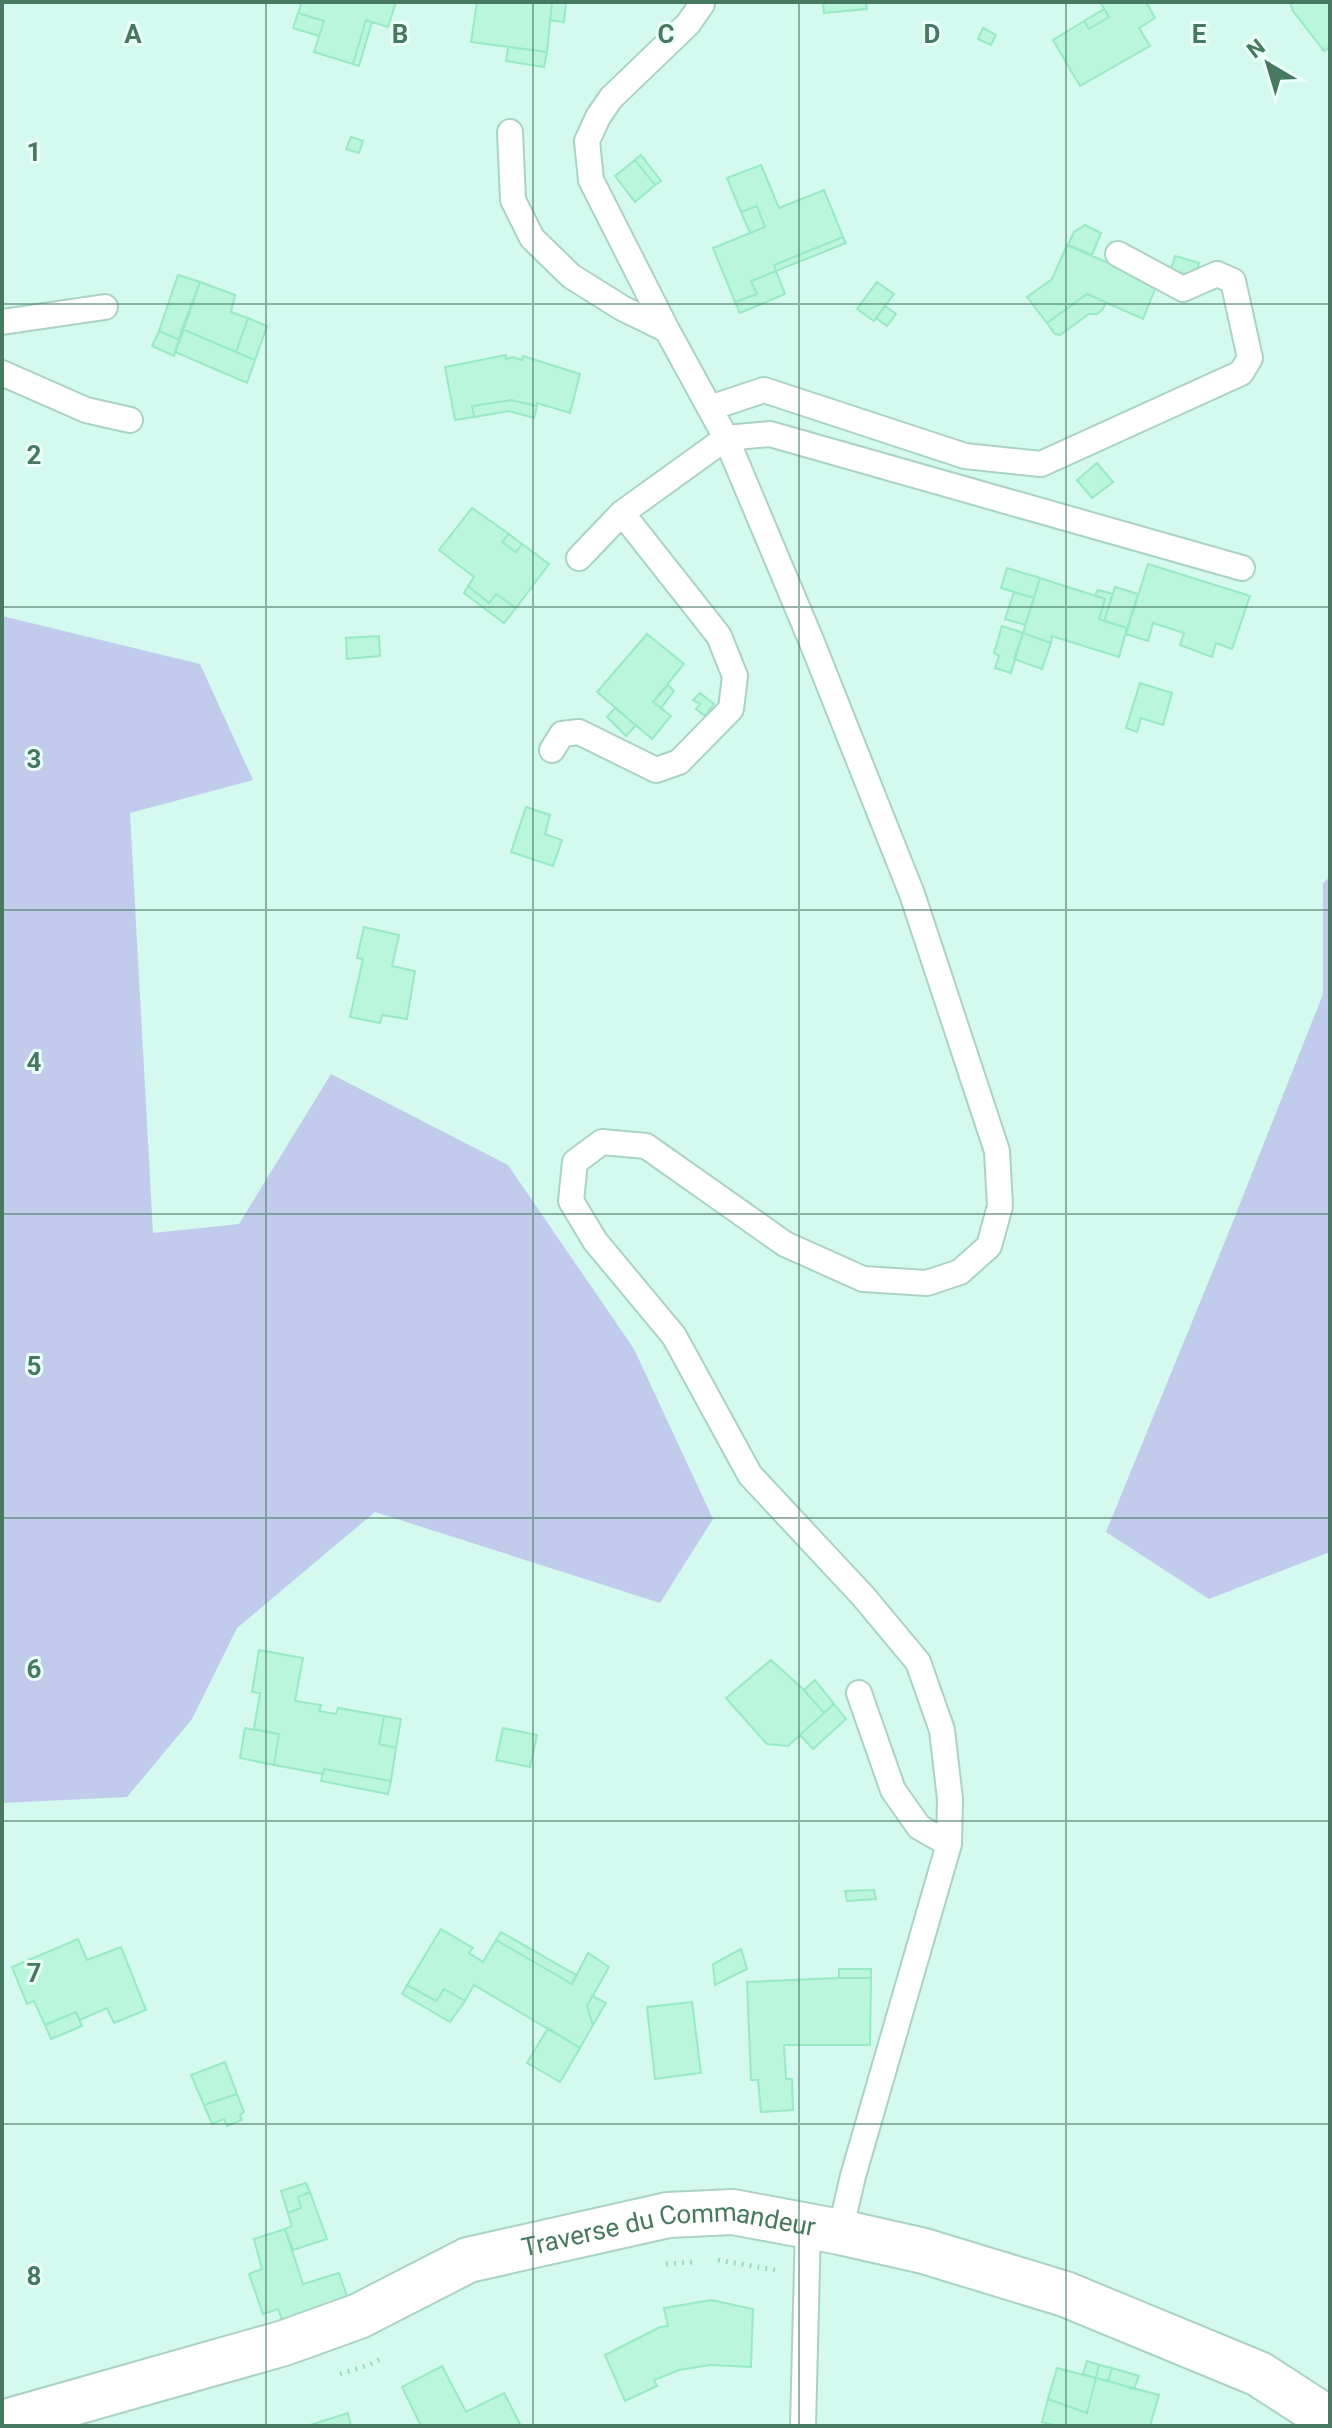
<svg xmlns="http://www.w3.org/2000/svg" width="1332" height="2428" viewBox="0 0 1332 2428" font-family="Roboto,sans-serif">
  <rect width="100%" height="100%" fill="#e4fef8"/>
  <!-- residential -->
  <path fill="#d4f9ef" d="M 2,2 L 1330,2 L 1330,2426 L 2,2426 Z"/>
  <!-- green -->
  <path fill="#c1cced" d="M 2,616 L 200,664 L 253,780 L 130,813 L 153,1233 L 239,1224 L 331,1074 L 508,1165 L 634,1349 L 713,1519 L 660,1603 L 375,1512 L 237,1628 L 192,1719 L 127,1797 L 2,1803 Z
    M 1330,877 L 1330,1552 L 1209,1599 L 1106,1532 L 1228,1234 L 1323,994 L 1323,883 Z"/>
  <!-- building -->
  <path fill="#b9f6db" stroke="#97eac4" stroke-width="2" d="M 302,2 L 396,2 L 388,27 L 366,20 L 353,64 L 314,52 L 324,21 L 298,13 Z
    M 477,2 L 552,2 L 547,52 L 471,42 Z
    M 552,2 L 566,2 L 564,22 L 550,20 Z
    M 823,2 L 866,2 L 867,9 L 824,13 Z
    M 1100,2 L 1146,2 L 1155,18 L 1139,28 L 1150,46 L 1080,86 L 1053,40 L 1084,21 L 1089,29 L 1109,17 Z
    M 1290,2 L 1330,2 L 1330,47 L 1324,51 L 1293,11 Z
    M 1104,9 L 1109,17 L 1089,29 L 1084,21 Z
    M 298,13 L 324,21 L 319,36 L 293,28 Z
    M 366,20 L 372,22 L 359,66 L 353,64 Z
    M 983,28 L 996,35 L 991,45 L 978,39 Z
    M 508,47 L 547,52 L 544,67 L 506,61 Z
    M 351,137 L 363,141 L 359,153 L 346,149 Z
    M 641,155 L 661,181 L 655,185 L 635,160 Z
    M 635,160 L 655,185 L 635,202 L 615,176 Z
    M 761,165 L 779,208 L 824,190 L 843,237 L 774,265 L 776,271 L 751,281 L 757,294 L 735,302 L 713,248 L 765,227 L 757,206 L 741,212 L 727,178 Z
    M 757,206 L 765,227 L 750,233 L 741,212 Z
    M 1085,225 L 1101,233 L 1092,255 L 1068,245 L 1074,232 Z
    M 843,237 L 846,243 L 776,271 L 774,265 Z
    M 1067,245 L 1157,284 L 1143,319 L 1087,294 L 1047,323 L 1027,297 L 1052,279 Z
    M 1175,256 L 1199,263 L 1195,277 L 1171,270 Z
    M 776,271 L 785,294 L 740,313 L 735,302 L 757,294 L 751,281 Z
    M 178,275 L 200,282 L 180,340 L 159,331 Z
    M 200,282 L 235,295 L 231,312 L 248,318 L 236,352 L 182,329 Z
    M 877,282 L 894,294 L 874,321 L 857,309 Z
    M 1087,294 L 1106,302 L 1103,309 L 1097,314 L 1089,314 L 1060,335 L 1055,334 L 1047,323 Z
    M 885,306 L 896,314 L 887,326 L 876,318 Z
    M 248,318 L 267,326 L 255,360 L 236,352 Z
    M 182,329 L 255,360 L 247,383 L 175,352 Z
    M 159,331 L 180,340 L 174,356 L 152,346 Z
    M 506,355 L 506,359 L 512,357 L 522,360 L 523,356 L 580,374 L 570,413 L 537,403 L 537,406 L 511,400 L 472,406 L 474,417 L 455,420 L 445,367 Z
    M 511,400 L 537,406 L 534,418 L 509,411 L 474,417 L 472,406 Z
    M 1097,463 L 1113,482 L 1092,498 L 1077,480 Z
    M 472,508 L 509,534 L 502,542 L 516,552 L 522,544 L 549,564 L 516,608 L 496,594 L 489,603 L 468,586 L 474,577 L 439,550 Z
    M 509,534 L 522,544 L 516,552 L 502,542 Z
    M 1148,564 L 1250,596 L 1232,649 L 1216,643 L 1212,657 L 1180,645 L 1184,633 L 1153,623 L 1148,641 L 1126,634 Z
    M 1007,568 L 1040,578 L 1034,598 L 1001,588 Z
    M 1040,578 L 1105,599 L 1099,619 L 1127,628 L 1119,657 L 1052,636 L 1051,643 L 1023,633 Z
    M 468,586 L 489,603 L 496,594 L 516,608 L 504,623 L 464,593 Z
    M 1115,587 L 1138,594 L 1127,628 L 1104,621 Z
    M 1098,590 L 1113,594 L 1104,621 L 1099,619 L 1105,599 L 1095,595 Z
    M 1014,592 L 1034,598 L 1025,625 L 1005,619 Z
    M 1002,626 L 1023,633 L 1011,673 L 995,668 L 999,656 L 994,653 Z
    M 1023,633 L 1051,643 L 1042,669 L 1014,659 Z
    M 647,634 L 684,664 L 653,702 L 671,716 L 652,739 L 597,692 Z
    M 379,636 L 380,656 L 347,659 L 346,638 Z
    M 1140,683 L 1172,693 L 1163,725 L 1141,718 L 1137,732 L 1126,728 Z
    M 668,685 L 674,691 L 661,708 L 653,702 Z
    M 700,693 L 714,704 L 705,716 L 696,709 L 700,704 L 693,700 Z
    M 615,708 L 636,725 L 626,736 L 607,717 Z
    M 526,807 L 550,815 L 545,834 L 562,840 L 553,866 L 511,852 Z
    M 364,927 L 399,935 L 392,966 L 415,971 L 407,1019 L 382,1015 L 380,1023 L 350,1017 L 363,959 L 357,958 Z
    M 259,1650 L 303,1658 L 295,1701 L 321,1705 L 319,1711 L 336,1714 L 338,1708 L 384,1716 L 379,1744 L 396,1748 L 391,1781 L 324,1769 L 323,1774 L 274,1765 L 279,1734 L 254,1729 L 260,1693 L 252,1692 Z
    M 771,1660 L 804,1690 L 824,1713 L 788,1746 L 767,1744 L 726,1698 Z
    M 815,1680 L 834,1704 L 824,1713 L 804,1690 Z
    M 834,1704 L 846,1719 L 813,1749 L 800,1735 Z
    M 384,1716 L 401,1719 L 396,1748 L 379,1744 Z
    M 245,1728 L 279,1734 L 274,1765 L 240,1758 Z
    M 503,1728 L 537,1735 L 530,1767 L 496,1760 Z
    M 324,1769 L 391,1781 L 388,1794 L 321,1781 Z
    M 874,1890 L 876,1899 L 847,1901 L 845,1891 Z
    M 441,1929 L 473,1948 L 469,1953 L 483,1962 L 496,1940 L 572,1984 L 588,1953 L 609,1967 L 587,2006 L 593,2025 L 580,2048 L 474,1985 L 465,2001 L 444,1989 L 436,2001 L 407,1985 Z
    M 501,1932 L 576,1975 L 572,1984 L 496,1940 Z
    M 78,1939 L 87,1960 L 121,1947 L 146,2010 L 114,2023 L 107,2008 L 80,2020 L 76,2012 L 45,2025 L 34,2001 L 27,2004 L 12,1967 Z
    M 741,1949 L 747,1969 L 715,1985 L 713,1964 Z
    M 839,1969 L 871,1969 L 871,1978 L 839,1978 Z
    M 839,1978 L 871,1978 L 870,2045 L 784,2045 L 786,2079 L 792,2079 L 793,2110 L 761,2112 L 758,2080 L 751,2080 L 747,1982 Z
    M 407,1985 L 436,2001 L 444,1989 L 465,2001 L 450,2022 L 402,1994 Z
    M 592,1996 L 606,2003 L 593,2025 L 587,2006 Z
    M 692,2002 L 701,2073 L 655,2079 L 647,2007 Z
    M 76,2012 L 82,2026 L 51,2039 L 45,2025 Z
    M 548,2028 L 580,2048 L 560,2082 L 527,2063 Z
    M 225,2062 L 237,2094 L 204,2105 L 191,2075 Z
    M 237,2094 L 244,2112 L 240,2115 L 242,2120 L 227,2126 L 224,2119 L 212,2124 L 204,2105 Z
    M 306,2183 L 310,2192 L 298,2197 L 301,2208 L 288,2213 L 281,2191 Z
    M 310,2192 L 327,2239 L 293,2250 L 285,2229 L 292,2226 L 288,2213 L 301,2208 L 298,2197 Z
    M 285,2229 L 303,2284 L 339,2273 L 348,2299 L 284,2325 L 278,2309 L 263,2314 L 249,2274 L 262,2269 L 254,2239 Z
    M 711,2300 L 753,2309 L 751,2367 L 710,2365 L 679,2370 L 654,2380 L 657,2386 L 625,2401 L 605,2355 L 660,2327 L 668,2326 L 664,2308 Z
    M 1087,2361 L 1099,2365 L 1096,2378 L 1083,2374 Z
    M 1099,2365 L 1112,2368 L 1108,2381 L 1096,2378 Z
    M 442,2366 L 466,2412 L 504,2393 L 521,2426 L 421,2426 L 402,2387 Z
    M 1057,2368 L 1096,2378 L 1087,2413 L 1048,2399 Z
    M 1112,2368 L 1139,2376 L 1134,2389 L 1108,2381 Z
    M 1096,2378 L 1159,2395 L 1150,2426 L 1057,2426 L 1042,2422 L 1048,2399 L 1087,2413 Z
    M 348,2413 L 351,2426 L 307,2426 Z"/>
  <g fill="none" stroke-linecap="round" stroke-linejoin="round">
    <!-- service casing -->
    <g stroke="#abd3c4" stroke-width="28">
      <path id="service" d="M 699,2 L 702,4 L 688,24 L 611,98 L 598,117 L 587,141 L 591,180 L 667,330 L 726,438 L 811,640 L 912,894 L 997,1151 L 1000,1206 L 989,1246 L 960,1272 L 927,1283 L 863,1279 L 785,1244 L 646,1146 L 602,1142 L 575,1162 L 571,1201 L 595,1241 L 674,1336 L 750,1475 L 863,1596 L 918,1662 L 942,1730 L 950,1799 L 949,1844 L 853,2176 L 840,2232
        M 510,132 L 513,200 L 532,238 L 571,276 L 622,308 L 667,330
        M 2,322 L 105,307
        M 2,373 L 86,410 L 130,420
        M 710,408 L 764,390 L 965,456 L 1041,464 L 1241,373 L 1250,358 L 1233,281 L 1217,274 L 1183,289 L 1118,254
        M 579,558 L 622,513 L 726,438 L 770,434 L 1242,568
        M 552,750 L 562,734 L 579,732 L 656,770 L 679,762 L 731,709 L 735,676 L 719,636 L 622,513
        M 859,1693 L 893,1790 L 919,1827 L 949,1844
        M 803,2426 L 808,2226"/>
    </g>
    <!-- minor casing -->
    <g stroke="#abd3c4" stroke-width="48">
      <g id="minor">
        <path id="s1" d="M 2,2423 L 284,2343 L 359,2316 L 468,2260 L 668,2215 L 733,2212 L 840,2232 L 924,2251 L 1065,2294 L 1259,2374 L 1330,2420"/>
      </g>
    </g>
    <!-- path -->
    <path stroke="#9bdcbf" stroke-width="5" stroke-dasharray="2 6" stroke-linecap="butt" d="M 718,2260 L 775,2270
      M 666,2264 L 692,2262
      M 340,2374 L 366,2366 L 383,2358"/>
    <!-- service -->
    <use href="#service" stroke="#fff" stroke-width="24"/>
    <!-- minor -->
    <use href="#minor" stroke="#fff" stroke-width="44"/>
  </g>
  <!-- grid -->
  <path fill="none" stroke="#477961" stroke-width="2" stroke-opacity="0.55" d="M 266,2 L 266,2426M 533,2 L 533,2426M 799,2 L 799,2426M 1066,2 L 1066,2426M 2,304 L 1330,304M 2,607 L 1330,607M 2,910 L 1330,910M 2,1214 L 1330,1214M 2,1518 L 1330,1518M 2,1821 L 1330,1821M 2,2124 L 1330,2124"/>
  <g text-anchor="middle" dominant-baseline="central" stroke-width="6" stroke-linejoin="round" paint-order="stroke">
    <!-- street labels -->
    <g font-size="26" fill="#477961" stroke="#ecfffb">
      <text stroke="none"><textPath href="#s1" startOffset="700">Traverse du Commandeur</textPath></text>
    </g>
  </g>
  <g font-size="26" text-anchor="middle" font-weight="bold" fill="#477961" stroke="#ecfffb" stroke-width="6" stroke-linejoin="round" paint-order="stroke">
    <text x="133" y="43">A</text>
    <text x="400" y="43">B</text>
    <text x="666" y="43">C</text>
    <text x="932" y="43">D</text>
    <text x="1199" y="43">E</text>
    <text x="34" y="161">1</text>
    <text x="34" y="464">2</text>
    <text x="34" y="768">3</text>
    <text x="34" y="1071">4</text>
    <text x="34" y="1375">5</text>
    <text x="34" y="1678">6</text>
    <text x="34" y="1982">7</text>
    <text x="34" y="2285">8</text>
  </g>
  <!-- border -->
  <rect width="1332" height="2428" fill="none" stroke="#477961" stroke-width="8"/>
  <!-- north arrow -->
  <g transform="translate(1268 64) rotate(322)" stroke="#ecfffb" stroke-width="6" paint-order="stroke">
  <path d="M0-6L14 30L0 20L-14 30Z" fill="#477961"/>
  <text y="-12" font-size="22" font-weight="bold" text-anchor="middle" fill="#477961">N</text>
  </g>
</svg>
